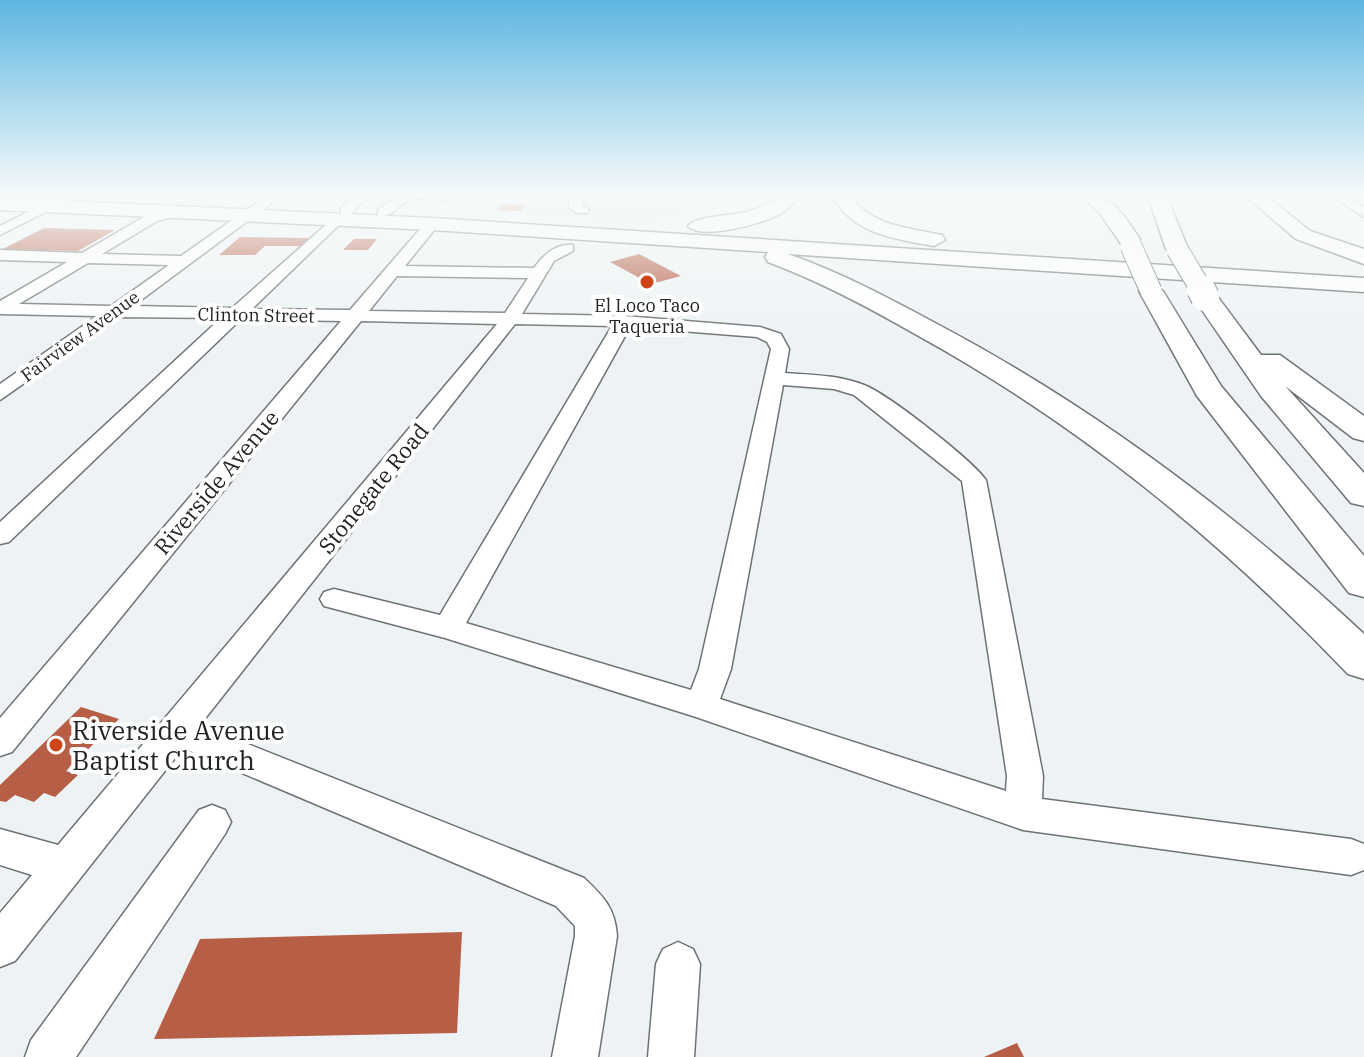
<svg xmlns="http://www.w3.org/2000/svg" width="1364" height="1057" viewBox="0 0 1364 1057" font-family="'IBM Plex Serif',serif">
  <rect width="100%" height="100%" fill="#edf3f5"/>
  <!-- built -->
  <path fill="#d8e8ec" d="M 369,194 L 592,198 L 594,194 L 755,194 L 739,207 L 637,222 L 356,206 Z"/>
  <!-- building -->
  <path fill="#b65f46" d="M 502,204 L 526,205 L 521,211 L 497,210 Z
    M 44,228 L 115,230 L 78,251 L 3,249 Z
    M 240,237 L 311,238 L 302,246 L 265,246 L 255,255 L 219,255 Z
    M 354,239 L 377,239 L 368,250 L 343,250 Z
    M 639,254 L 681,276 L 651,284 L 610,262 Z
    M 81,707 L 119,719 L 66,771 L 78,775 L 55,797 L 44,793 L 34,802 L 15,795 L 6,802 L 0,801 L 0,785 Z
    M 462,932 L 457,1033 L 154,1039 L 200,939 Z
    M 1017,1043 L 1024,1057 L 984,1057 Z"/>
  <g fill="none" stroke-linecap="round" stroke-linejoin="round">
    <!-- minor casing -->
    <g stroke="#6d7274" stroke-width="3">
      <path id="minor" d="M 64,194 L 81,194 L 0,235 L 0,226 Z
        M 269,194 L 284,194 L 133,306 L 232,308 L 337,215 L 342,216 L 342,222 L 252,309 L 350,310 L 427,221 L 432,220 L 439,224 L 405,266 L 534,268 C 543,255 556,243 573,245 L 573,251 L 554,261 L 522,314 L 624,316 L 760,327 L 781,334 L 789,349 L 785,373 C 812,375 839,375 864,385 C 888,394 972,460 986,480 L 1043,776 L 1042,799 L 1351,839 L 1364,844 L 1364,870 L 1351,875 L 1023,830 L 696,717 L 445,638 L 324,606 L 320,599 L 324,592 L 334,589 L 440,615 L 612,326 L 515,324 L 200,725 L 584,878 C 604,897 615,908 617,936 L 598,1057 L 552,1057 L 575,936 L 575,926 L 556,906 L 183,748 L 15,961 L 0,967 L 0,913 L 32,875 L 0,865 L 0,829 L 58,845 L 497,324 L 361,321 L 12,752 L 0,756 L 0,718 L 341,321 L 241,319 L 9,542 L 0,544 L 0,522 L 221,318 L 119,317 L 0,400 L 0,384 L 97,316 L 0,314 L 0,301 L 67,262 L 0,260 L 0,250 L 82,253 L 147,215 L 175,208 L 182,212 L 180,215 L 157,221 L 102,254 L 181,256 ZM 88,263 L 169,265 L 111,306 L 19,304 ZM 397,276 L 528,278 L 505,313 L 369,311 ZM 630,327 L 757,337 L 767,342 L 771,349 L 699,669 L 691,690 L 466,623 ZM 783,385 L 834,389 L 854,395 L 962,481 L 1007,776 L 1006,791 L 720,699 L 731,669 Z
        M 356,194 L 370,194 L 351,214 L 341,214 L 341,208 Z
        M 401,194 L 454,194 L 455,197 C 443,206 426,195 412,199 C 398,203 393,218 378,216 L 378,210 Z
        M 571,194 L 584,194 L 581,203 L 589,210 L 587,213 L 577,213 L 569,207 Z
        M 1329,194 L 1344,194 L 1364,207 L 1364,217 Z
        M 212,805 L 225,810 L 231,822 L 225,834 L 76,1057 L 25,1057 L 31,1040 L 199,810 Z
        M 678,942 L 693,949 L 700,964 L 694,1057 L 648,1057 L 656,964 L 663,949 Z"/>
    </g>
    <!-- highway casing -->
    <g stroke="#6d7274" stroke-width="3">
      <path id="highway" d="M 780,194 L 800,194 C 795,202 789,208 782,213 C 765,223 701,241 688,226 C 703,210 753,223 780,194 Z
        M 832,194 L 851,194 C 867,226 911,228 942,235 L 945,240 L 934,246 C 896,239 850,234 832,194 Z
        M 1079,194 C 1114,194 1121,212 1140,239 L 1137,244 L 1121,244 L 1099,212 Z
        M 1147,194 L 1166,194 L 1188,249 L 1185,254 L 1177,256 L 1166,249 Z
        M 1243,194 L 1264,194 L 1310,231 L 1364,249 L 1364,264 L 1296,239 Z
        M 0,198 L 432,218 L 1364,278 L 1364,292 L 788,254 C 840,272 889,298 937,324 C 1094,407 1235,513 1364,634 L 1364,679 L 1348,674 C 1219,539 1079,424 915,334 C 868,307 819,281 768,262 L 765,257 L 768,252 L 432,230 L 0,210 Z
        M 1151,284 L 1163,291 L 1221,386 L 1364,556 L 1364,597 L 1349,593 L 1197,396 L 1139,291 Z
        M 1205,290 L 1214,292 L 1261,355 L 1280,355 L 1364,416 L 1364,441 L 1353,438 L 1285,386 L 1364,473 L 1364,506 L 1351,503 L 1261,396 L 1193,297 Z"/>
    </g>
    <!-- minor -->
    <use href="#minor" fill="#fff" fill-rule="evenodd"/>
    <!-- highway -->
    <use href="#highway" fill="#fff" fill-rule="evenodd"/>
    <!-- highway-bridge-far1 casing -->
    <g stroke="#6d7274" stroke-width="23" stroke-linecap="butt">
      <path id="highway-bridge-far1" d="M 1131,246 L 1151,291
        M 1177,249 L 1202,291"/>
    </g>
    <!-- highway-bridge casing -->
    <g stroke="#6d7274" stroke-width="30" stroke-linecap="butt">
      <path id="highway-bridge" d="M 1201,289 L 1205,297"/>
    </g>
    <!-- highway-bridge-far1 -->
    <use href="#highway-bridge-far1" stroke="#fff" stroke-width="21"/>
    <!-- highway-bridge -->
    <use href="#highway-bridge" stroke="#fff" stroke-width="28"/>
  </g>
  <!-- sky -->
  <linearGradient id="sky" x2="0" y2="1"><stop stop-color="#5db6e1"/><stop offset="0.57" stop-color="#f7fafa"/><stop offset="1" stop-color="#f7fafa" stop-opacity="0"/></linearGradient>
  <rect width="1364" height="342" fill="url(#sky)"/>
  <!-- markers -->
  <g fill="#cd4517" stroke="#fff" stroke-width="3">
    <circle cx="647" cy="282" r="8"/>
    <circle cx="56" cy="745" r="8"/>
  </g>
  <g text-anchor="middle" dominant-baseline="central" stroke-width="8" stroke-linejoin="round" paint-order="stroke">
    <!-- far-poi labels -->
    <g font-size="18" fill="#212425" stroke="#fff">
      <text x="647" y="305">El Loco Taco<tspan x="647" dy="21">Taqueria</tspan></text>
    </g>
    <!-- far-street labels -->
    <g font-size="18" fill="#212425" stroke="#fff">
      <text transform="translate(256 315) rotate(1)">Clinton Street</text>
      <text transform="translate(80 336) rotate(-36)">Fairview Avenue</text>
    </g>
    <!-- street labels -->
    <g font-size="22" fill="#212425" stroke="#fff">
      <text transform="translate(216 482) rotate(-50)">Riverside Avenue</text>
      <text transform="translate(373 488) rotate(-51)">Stonegate Road</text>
    </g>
    <!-- near-poi labels -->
    <g font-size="26" fill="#212425" stroke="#fff" text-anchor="start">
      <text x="72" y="730">Riverside Avenue<tspan x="72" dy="30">Baptist Church</tspan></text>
    </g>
  </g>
</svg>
